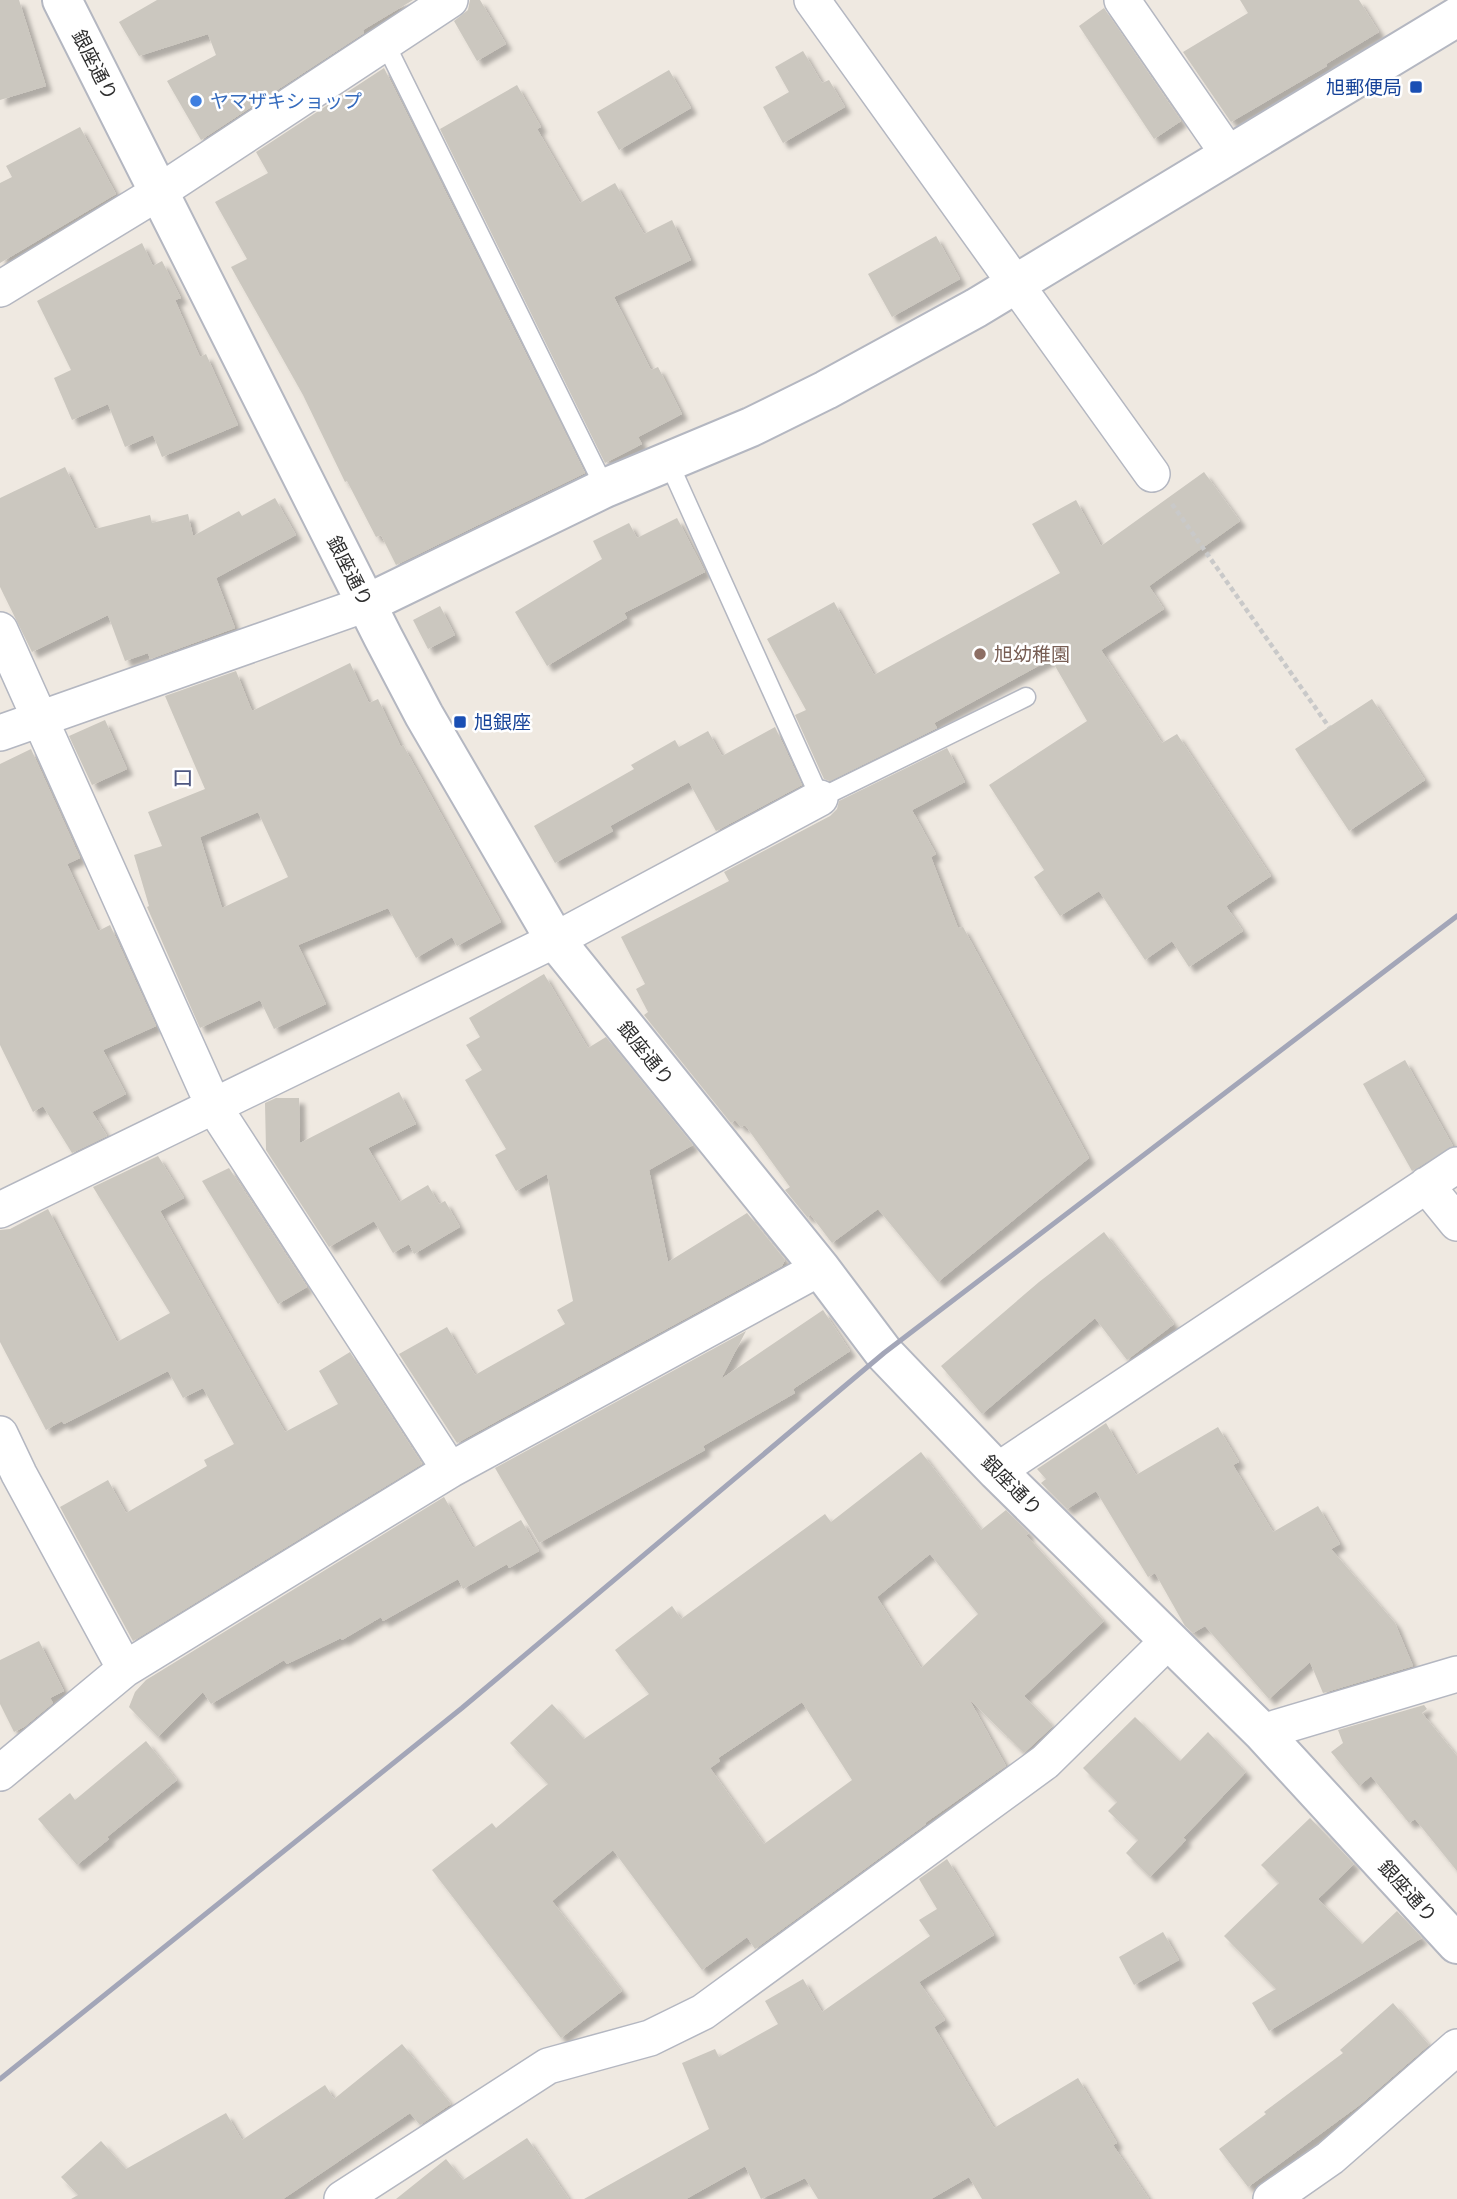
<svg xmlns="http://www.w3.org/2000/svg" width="1457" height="2199" viewBox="0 0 1457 2199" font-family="Raleway,'Noto Sans JP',sans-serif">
  <defs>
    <filter id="shadow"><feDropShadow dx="6" dy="6" stdDeviation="2" flood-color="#0004"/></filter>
  </defs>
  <rect width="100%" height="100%" fill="#efe9e1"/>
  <!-- building -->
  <path fill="#cbc7bf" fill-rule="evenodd" filter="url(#shadow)" d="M 0,0 L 19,0 L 46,86 L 0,100 Z
    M 157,0 L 413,0 L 363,30 L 364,33 L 201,140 L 167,81 L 216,55 L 208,34 L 139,56 L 119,22 Z
    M 470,0 L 480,0 L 506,44 L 477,61 L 454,21 L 468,10 Z
    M 1240,0 L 1359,0 L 1379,32 L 1326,64 L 1327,66 L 1231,122 L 1183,52 L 1248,13 Z
    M 1104,8 L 1181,121 L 1154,139 L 1079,26 Z
    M 803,51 L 822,83 L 829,80 L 845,107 L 783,143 L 763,107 L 789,92 L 775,67 Z
    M 384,68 L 585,473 L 396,565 L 381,535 L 376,537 L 347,481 L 345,482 L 303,395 L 231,267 L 247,259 L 215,202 L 268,173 L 256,152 Z
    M 669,70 L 691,108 L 619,150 L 597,112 Z
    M 517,85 L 541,127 L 537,129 L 580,203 L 615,183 L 644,234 L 672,220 L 691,260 L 614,297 L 651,370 L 658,367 L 682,414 L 638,437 L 642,444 L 605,463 L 440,129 Z
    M 80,127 L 116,194 L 0,263 L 0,183 L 12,177 L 6,166 Z
    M 936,236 L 960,279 L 892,317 L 868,274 Z
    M 142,243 L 153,266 L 162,261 L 181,298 L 175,300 L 200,357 L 206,354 L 238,425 L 162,457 L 153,435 L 125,447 L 108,404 L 72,420 L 54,378 L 71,370 L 37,301 Z
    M 65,467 L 95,529 L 150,515 L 152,523 L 188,514 L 193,536 L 239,511 L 242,516 L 275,498 L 296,535 L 216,578 L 235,628 L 150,659 L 148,653 L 125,661 L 108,615 L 32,652 L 0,587 L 0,498 Z
    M 1204,472 L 1240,521 L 1149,586 L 1164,609 L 1101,650 L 1162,743 L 1177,734 L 1271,876 L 1226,906 L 1243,931 L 1189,967 L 1172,941 L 1145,960 L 1099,891 L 1060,916 L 1034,877 L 1044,870 L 989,785 L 1087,721 L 1051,659 L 934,723 L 937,728 L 830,781 L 824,779 L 795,715 L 806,710 L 767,639 L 834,602 L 874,675 L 1060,573 L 1032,524 L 1076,500 L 1101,546 Z
    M 677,518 L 705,572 L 624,613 L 627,618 L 547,666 L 515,612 L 602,559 L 593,541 L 629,523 L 637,538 Z
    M 440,606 L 455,635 L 428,649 L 413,620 Z
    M 350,663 L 369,703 L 378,699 L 401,747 L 403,745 L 501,922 L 457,946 L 452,937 L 416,958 L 388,908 L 298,945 L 326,1004 L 274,1029 L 260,1000 L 200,1028 L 147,907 L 149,906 L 134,855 L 162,846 L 148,812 L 205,789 L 165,696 L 236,671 L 252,711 ZM 258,812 L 288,877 L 222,908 L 200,837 Z
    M 1372,699 L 1425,780 L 1349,831 L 1295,749 Z
    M 105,720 L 127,769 L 92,785 L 69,736 Z
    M 775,727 L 802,785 L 716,831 L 689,782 L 610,826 L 613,831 L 555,863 L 534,826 L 634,769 L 631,765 L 675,740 L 679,747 L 708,731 L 722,756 Z
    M 947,748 L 965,782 L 912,810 L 936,854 L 931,857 L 958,928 L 963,927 L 1089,1158 L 938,1282 L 878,1209 L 832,1243 L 810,1214 L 808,1218 L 785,1190 L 790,1187 L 745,1125 L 741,1127 L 735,1120 L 731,1123 L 644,1015 L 648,1012 L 636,989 L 645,984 L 621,937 L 729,881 L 724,872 L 830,816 L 837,809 L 839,801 Z
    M 31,749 L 80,858 L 67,864 L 98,931 L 110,925 L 156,1026 L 103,1050 L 126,1094 L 92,1112 L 107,1136 L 72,1153 L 43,1106 L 33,1112 L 0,1045 L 0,764 Z
    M 544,974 L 588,1048 L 606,1037 L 693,1145 L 649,1170 L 668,1262 L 747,1213 L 785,1260 L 782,1266 L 457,1443 L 399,1354 L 447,1327 L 475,1375 L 565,1324 L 557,1310 L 573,1301 L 547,1174 L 516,1191 L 495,1155 L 506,1149 L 465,1080 L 482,1070 L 466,1045 L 480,1037 L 469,1018 Z
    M 1405,1060 L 1453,1146 L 1412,1171 L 1363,1084 Z
    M 399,1092 L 416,1124 L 368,1148 L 399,1202 L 428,1185 L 439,1204 L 445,1201 L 460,1227 L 414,1254 L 409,1244 L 393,1253 L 374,1221 L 329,1247 L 266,1150 L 265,1103 L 276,1098 L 299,1098 L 300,1143 Z
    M 158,1156 L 184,1198 L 160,1211 L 285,1432 L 338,1404 L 319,1371 L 350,1352 L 422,1464 L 133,1641 L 60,1507 L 108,1480 L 126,1513 L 207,1466 L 204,1460 L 234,1444 L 203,1388 L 183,1398 L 168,1371 L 64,1424 L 62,1421 L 46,1430 L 0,1342 L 0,1230 L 10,1229 L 48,1209 L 117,1342 L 170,1313 L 93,1187 Z
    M 229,1168 L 307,1287 L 278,1304 L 202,1181 Z
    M 1104,1232 L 1174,1324 L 1127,1360 L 1095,1318 L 982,1414 L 941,1366 L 1039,1282 Z
    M 823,1310 L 850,1351 L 793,1389 L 795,1393 L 703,1446 L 705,1450 L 539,1543 L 495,1468 L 746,1331 L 721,1379 Z
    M 1106,1423 L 1136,1475 L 1218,1427 L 1239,1462 L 1233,1465 L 1273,1532 L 1318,1506 L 1340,1544 L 1331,1549 L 1395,1623 L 1413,1666 L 1323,1693 L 1310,1662 L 1269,1699 L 1205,1626 L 1193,1633 L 1185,1626 L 1155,1573 L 1148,1577 L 1096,1491 L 1067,1509 L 1041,1483 L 1046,1479 L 1037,1469 Z
    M 921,1452 L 981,1530 L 1006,1510 L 1029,1533 L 1026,1535 L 1104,1621 L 1024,1696 L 1053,1726 L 1024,1753 L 969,1699 L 1006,1766 L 925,1823 L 926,1824 L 755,1949 L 747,1937 L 702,1970 L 613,1850 L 552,1901 L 622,1991 L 561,2038 L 432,1870 L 492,1823 L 496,1828 L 548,1784 L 510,1743 L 552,1704 L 584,1739 L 649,1694 L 615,1650 L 672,1606 L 681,1619 L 825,1514 L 831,1522 ZM 930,1554 L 978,1614 L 921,1668 L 877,1597 ZM 802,1702 L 852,1780 L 764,1844 L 710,1768 L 720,1761 L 718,1758 Z
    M 444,1497 L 473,1548 L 521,1520 L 539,1551 L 509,1568 L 507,1564 L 463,1589 L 458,1579 L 383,1621 L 381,1617 L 342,1640 L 341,1638 L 287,1664 L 284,1660 L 211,1704 L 203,1692 L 158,1737 L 129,1707 L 135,1692 L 146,1680 Z
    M 39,1641 L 64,1691 L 50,1698 L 53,1703 L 24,1727 L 14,1732 L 0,1704 L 0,1660 Z
    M 1424,1705 L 1427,1709 L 1422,1713 L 1457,1756 L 1457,1871 L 1415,1819 L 1409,1823 L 1371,1776 L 1359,1786 L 1331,1752 L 1343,1743 L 1338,1730 Z
    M 1135,1717 L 1180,1761 L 1208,1732 L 1246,1772 L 1183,1838 L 1186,1840 L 1150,1877 L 1126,1853 L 1138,1840 L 1108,1811 L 1117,1802 L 1083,1768 Z
    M 146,1741 L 177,1780 L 107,1837 L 109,1839 L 77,1865 L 38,1819 L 70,1793 L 75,1800 Z
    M 1310,1818 L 1354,1864 L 1318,1899 L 1362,1944 L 1397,1911 L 1422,1938 L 1269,2031 L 1252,2003 L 1276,1989 L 1224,1936 L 1279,1883 L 1261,1865 Z
    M 947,1859 L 994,1935 L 919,1982 L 945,2020 L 934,2027 L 994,2128 L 1078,2078 L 1117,2143 L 1113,2145 L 1149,2199 L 982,2199 L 969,2177 L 931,2199 L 818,2199 L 805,2178 L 761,2199 L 745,2166 L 686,2199 L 584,2199 L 709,2129 L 682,2063 L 715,2049 L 719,2057 L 778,2024 L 765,2001 L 803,1979 L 822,2012 L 930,1936 L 919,1920 L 937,1909 L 919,1879 Z
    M 1163,1932 L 1179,1960 L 1134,1985 L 1119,1957 Z
    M 1393,2003 L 1429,2045 L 1361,2104 L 1248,2187 L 1219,2149 L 1266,2114 L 1264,2112 L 1343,2053 L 1340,2050 Z
    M 402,2044 L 451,2104 L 420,2125 L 410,2113 L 283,2199 L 71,2199 L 78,2195 L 61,2177 L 101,2141 L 126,2169 L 226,2113 L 242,2140 L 325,2085 L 334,2099 Z
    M 527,2138 L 569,2199 L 396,2199 L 446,2159 L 463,2180 Z"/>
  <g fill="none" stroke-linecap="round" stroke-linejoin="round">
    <!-- lane casing -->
    <g stroke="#b4b7c1" stroke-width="21">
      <path id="lane" d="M 385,43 L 605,488
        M 668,461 L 820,798 L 1026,697"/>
    </g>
    <!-- street casing -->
    <g stroke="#b4b7c1" stroke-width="38">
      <path id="street" d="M 812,0 L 1152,474
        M 1122,0 L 1229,155
        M 0,289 L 159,192 L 450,0
        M 0,630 L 214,1107 L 450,1470
        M 0,733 L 366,604
        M 1426,1185 L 1457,1223
        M 0,1210 L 555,940 L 820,798
        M 0,1434 L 19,1474 L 125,1669
        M 997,1471 L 1457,1165
        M 1262,1732 L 1457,1674
        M 0,1773 L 125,1669 L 450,1470 L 820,1268
        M 342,2199 L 548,2066 L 650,2038 L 703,2012 L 1045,1762 L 1169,1640
        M 1271,2199 L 1330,2158 L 1457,2047"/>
    </g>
    <!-- secondary casing -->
    <g stroke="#b4b7c1" stroke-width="42">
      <path id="secondary" d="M 62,0 L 383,637 L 424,715 L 555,940 L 820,1268 L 884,1353 L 997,1471 L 1262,1732 L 1457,1944
        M 366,604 L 605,488 L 751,427 L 826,390 L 976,308 L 1457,17"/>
    </g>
    <!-- path -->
    <path stroke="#c9c9c9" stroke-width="4.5" stroke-dasharray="5 3.5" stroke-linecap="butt" d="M 1172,504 L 1329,727"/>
    <!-- lane -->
    <use href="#lane" stroke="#fff" stroke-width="18"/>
    <!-- street -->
    <use href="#street" stroke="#fff" stroke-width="35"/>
    <!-- secondary -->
    <use href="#secondary" stroke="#fff" stroke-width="38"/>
    <!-- rail -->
    <path stroke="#a3a6b8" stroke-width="5" d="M 0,2079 L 462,1708 L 884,1353 L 1457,916"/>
  </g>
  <!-- markers -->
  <g fill="#1a4fb4" stroke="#fff" stroke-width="2.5">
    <rect x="1409" y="80" width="14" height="14" rx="3.5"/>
    <rect x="453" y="715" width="14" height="14" rx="3.5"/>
  </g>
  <circle fill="#3f7fe0" stroke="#fff" stroke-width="2.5" cx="196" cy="101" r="7"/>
  <circle fill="#8d6e63" stroke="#fff" stroke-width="2.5" cx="980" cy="654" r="7"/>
  <g text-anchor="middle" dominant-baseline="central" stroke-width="5" stroke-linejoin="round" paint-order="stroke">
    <!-- street labels -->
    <g font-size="19" fill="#2e2e2e" stroke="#fff">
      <text transform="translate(95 65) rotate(63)">銀座通り</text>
      <text transform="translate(350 571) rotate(63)">銀座通り</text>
      <text transform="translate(646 1053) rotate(51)">銀座通り</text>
      <text transform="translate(1012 1485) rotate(45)">銀座通り</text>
      <text transform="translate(1408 1891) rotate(48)">銀座通り</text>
    </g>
    <!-- transit labels -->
    <g font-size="19" fill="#164399" stroke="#fff" text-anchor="end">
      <text x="1402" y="87">旭郵便局</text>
      <text x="474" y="722" text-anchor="start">旭銀座</text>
    </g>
    <!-- shop labels -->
    <g font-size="19" fill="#366cbe" stroke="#fff" text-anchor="start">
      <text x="210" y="101">ヤマザキショップ</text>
    </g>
    <!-- education labels -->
    <g font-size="19" fill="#785e54" stroke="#fff" text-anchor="start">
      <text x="994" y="654">旭幼稚園</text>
    </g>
    <!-- quarter labels -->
    <g font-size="23" fill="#4d5680" stroke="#fff">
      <text x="183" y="777">ロ</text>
    </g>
  </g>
</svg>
